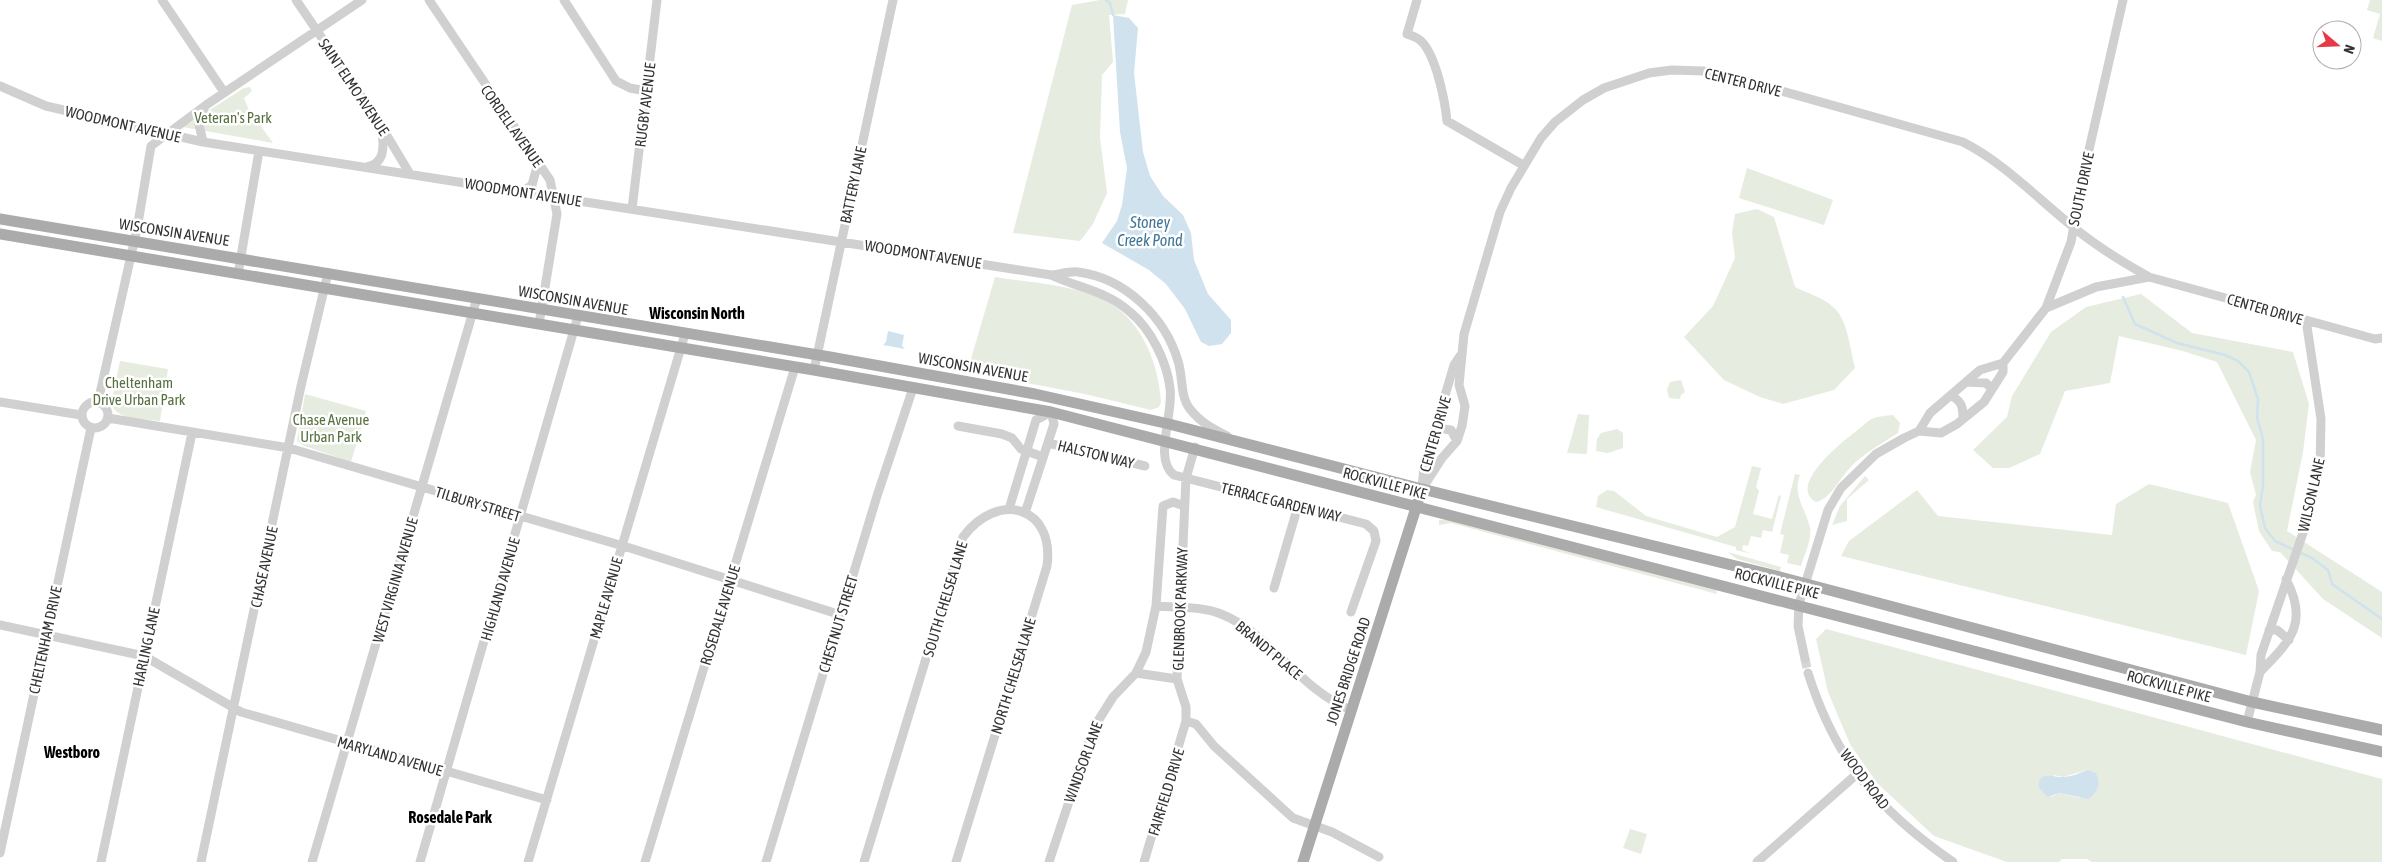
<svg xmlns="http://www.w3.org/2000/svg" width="2382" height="862" viewBox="0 0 2382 862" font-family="'Asap Condensed',sans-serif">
  <rect width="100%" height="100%" fill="#fff"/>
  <!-- green -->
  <path fill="#e6ecdf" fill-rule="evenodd" d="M 1100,0 L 1128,0 L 1125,14 L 1109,15 L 1113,62 L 1102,75 L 1100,138 L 1107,193 L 1093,224 L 1080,241 L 1013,233 L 1072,5 Z
    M 2370,0 L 2382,0 L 2382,41 L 2373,38 L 2380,14 L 2367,10 Z
    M 250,87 L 252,91 L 244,98 L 248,108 L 273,143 L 183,127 L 244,88 Z
    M 1747,168 L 1833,200 L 1824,225 L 1739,198 Z
    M 1757,209 L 1774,217 L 1795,287 C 1807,293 1824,298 1833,307 C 1848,319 1850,350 1855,368 L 1834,390 L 1783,404 L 1760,397 L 1724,380 L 1684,337 L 1713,306 L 1735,258 L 1732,233 L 1735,214 Z
    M 995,277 C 1027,282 1063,284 1093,295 C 1138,311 1158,358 1161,402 L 1159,407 L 1151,410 L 1085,394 L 984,375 L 968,369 Z
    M 2141,294 L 2192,333 L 2293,352 L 2309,404 L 2303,452 L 2287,531 L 2382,592 L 2382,638 L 2323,599 L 2280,552 L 2272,551 L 2259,531 L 2253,502 L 2256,495 L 2250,472 L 2256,440 L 2217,362 L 2183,351 L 2119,336 L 2110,383 L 2065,391 L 2040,454 L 2009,468 L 1993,468 L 1973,450 L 2007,417 L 2012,396 L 2051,332 L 2086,307 Z
    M 120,361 L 168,369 L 160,421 C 146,419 116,420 111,404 Z
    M 1681,380 L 1685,392 L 1681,395 L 1680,399 L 1669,398 L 1667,390 L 1670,382 Z
    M 305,394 L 366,411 L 351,462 L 302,445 L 297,441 Z
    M 1578,414 L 1589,415 L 1587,454 L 1567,453 Z
    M 1893,415 L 1900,423 L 1898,433 C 1881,444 1862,454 1848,470 C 1839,480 1830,499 1816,502 C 1787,486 1841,443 1855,432 C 1861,428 1868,420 1874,418 C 1879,416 1887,416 1893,415 Z
    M 1617,429 L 1623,433 L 1623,448 L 1608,453 L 1596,451 L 1597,439 L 1601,433 Z
    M 1752,466 L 1761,468 L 1756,487 L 1759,491 L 1753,514 L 1772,519 L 1779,495 L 1781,496 L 1772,532 L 1763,530 L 1761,538 L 1751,536 L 1748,546 L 1743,545 L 1742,550 L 1752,554 L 1736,550 L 1736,547 L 1596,507 L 1598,496 L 1607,490 L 1614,491 L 1646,516 L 1717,537 L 1735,527 Z
    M 1795,474 L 1800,475 C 1792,495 1806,509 1810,528 C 1812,540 1804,555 1801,566 L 1787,563 L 1789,555 L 1780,553 L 1784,535 L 1780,534 Z
    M 1865,476 L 1869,480 L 1847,499 L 1847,521 L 1832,525 L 1840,506 Z
    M 2149,484 L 2228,503 L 2259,591 L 2246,655 L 1841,556 L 1849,541 L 1917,490 L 1938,516 L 2112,535 L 2116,504 Z
    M 1439,520 L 1446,520 L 1716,590 L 1717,594 L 1451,523 L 1439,525 Z
    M 1728,552 L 1781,567 L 1780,571 L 1737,559 Z
    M 1826,629 L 2382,779 L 2382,862 L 2092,862 L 2087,859 L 2062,859 L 2059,862 L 2007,862 L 1934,836 L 1877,783 L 1850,744 L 1828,692 L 1816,639 ZM 2087,770 L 2080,798 L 2059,793 L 2051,797 L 2054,775 L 2063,777 Z
    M 1630,829 L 1647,834 L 1641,854 L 1623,848 Z"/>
  <!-- water -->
  <path fill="#cfe2ee" d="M 1113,15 L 1129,18 L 1138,28 L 1134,73 L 1143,152 L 1150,176 L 1163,196 L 1183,215 L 1191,233 L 1194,260 L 1208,294 L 1231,320 L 1231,333 L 1222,344 L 1209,346 L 1201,342 L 1185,309 L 1166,284 L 1149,270 L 1102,243 L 1117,221 L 1122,205 L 1127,168 L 1120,132 Z
    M 888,331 L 904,335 L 902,346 L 905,349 L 883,345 L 886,342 Z
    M 2087,770 L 2096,773 C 2101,784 2098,792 2088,799 L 2059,793 L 2048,797 L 2039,788 C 2037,770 2053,777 2063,777 C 2071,777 2080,773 2087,770 Z"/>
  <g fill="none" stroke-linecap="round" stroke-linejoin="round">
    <!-- stream -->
    <path stroke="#cfe2ee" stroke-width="2.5" d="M 1106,0 L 1110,3 L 1113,15
      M 2123,297 L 2135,324 L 2177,343 L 2225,355 L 2238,361 L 2249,372 L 2258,399 L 2257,418 L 2263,439 L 2263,485 L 2260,506 L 2265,528 L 2275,541 L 2312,558 L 2328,570 L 2332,584 L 2382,619"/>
    <!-- minor-tunnel -->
    <path stroke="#d6d6d6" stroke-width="9" stroke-dasharray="9 4.5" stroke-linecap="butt" d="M 1805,659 L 1808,673"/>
    <!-- minor -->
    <path stroke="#d0d0d0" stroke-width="9" d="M 162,0 L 224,92
      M 296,0 L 377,119 L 410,174
      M 429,0 L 550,180 L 557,214 L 539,324
      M 564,0 L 616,81 L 630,88 L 646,91
      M 1417,0 L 1407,34 C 1412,36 1417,37 1421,41 C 1436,55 1445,101 1447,121 L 1523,165
      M 0,86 L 46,106 L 203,142 L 1051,275 C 1060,274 1070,271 1078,272 C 1125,278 1165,317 1178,361 C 1183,376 1180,397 1190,409 C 1200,422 1213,429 1227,436
      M 203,142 L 199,124 L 205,106
      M 367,167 C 385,163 384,147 382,132
      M 522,192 L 532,185 L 538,163
      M 632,209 L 657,0
      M 238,274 L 259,151
      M 1051,275 C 1078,288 1107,291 1130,312 C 1151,329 1167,362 1170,388 C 1174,413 1153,460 1174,475 L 1366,524 L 1374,531 L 1376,541 L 1351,612
      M 2046,308 L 2096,287 L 2149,277
      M 814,370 L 893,0
      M 1967,382 L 1986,383 L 1992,389
      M 1952,396 C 1962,402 1963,407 1963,419
      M82 415a13 13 0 1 1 26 0a13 13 0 1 1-26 0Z
      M 0,402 L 81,415
      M 98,402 L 137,229 L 151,146 L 206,105 L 362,0
      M 108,418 L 289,448 L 630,548 L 841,615
      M 958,426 L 1002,434 L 1012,438 L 1021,449 L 1043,457
      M 1919,431 L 1930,413 L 1980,370 L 2003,363 L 2046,308 L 2071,242 L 2081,185 L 2123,0
      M 1435,433 L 1444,429 L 1451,430 L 1457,441
      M 1048,443 L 1145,466
      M 1195,447 L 1186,478 L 1177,679 L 1186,707 L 1186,721 L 1196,724 L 1214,746 L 1293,818 L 1332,832 L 1379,857
      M 1422,487 L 1424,467 L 1454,365 L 1460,356
      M 1422,489 L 1442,458 L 1457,441 L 1462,426 L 1465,406 L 1459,385 L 1464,334 L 1500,212 L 1511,188 L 1541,138 L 1555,122 L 1583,100 L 1604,88 L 1649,73 L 1672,70 L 1703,71 L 1721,74 L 1963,142 C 2004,163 2036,197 2072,226 C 2096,246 2122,262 2149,277 L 2375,339 L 2382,338
      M 1009,509 L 1036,420 L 1051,412 L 1054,424 L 1025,513
      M 1274,588 L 1298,506
      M 1156,606 C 1177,608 1202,606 1221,614 C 1270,633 1300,690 1351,710
      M 0,625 L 144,656 L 241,712 L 547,800
      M 2269,630 L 2277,630 L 2289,640
      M 1805,659 L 1798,626 L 1799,604 L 1828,510 L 1841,488 L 1876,454 L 1904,438 L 1919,431 L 1941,433 L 1957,424 L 1984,402 L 2003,372 L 2003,363
      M 2260,672 C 2291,640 2309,623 2286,579
      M 1136,673 L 1177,679
      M 1808,673 C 1836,761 1878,810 1953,862
      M 2247,722 L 2260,672 L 2261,655 L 2305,527 L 2320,467 L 2321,419 L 2306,320
      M 0,853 L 91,428
      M 101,862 L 192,433
      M 201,862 L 301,386 L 328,273
      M 312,862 L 477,298
      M 420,862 L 578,316
      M 528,862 L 685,334
      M 645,862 L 795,367
      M 766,862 L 877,496 L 913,388
      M 864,862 L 963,537 C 998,490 1055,506 1047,566 L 956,862
      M 1049,862 L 1093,729 L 1113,697 L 1136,673 L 1146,652 L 1156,606 L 1163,506 L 1173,502 L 1184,506
      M 1144,862 L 1186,721
      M 1757,862 L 1857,774"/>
    <!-- major -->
    <path stroke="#ababab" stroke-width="11" d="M 0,219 L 830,357 L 1035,394 L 1169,424 L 1422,489 L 1780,577 L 2252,702 L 2382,730
      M 0,234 L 814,370 L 1051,412 L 2247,722 L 2382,752
      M 1303,862 L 1422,489"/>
  </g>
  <g text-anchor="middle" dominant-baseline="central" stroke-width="5" stroke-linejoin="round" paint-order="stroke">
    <!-- street labels -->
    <g font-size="15" fill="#333" stroke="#fff">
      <text transform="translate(1743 82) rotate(14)">CENTER DRIVE</text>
      <text transform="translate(354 87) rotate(56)">SAINT ELMO AVENUE</text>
      <text transform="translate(645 105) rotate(-83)">RUGBY AVENUE</text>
      <text transform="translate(123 124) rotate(13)">WOODMONT AVENUE</text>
      <text transform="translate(512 126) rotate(55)">CORDELL AVENUE</text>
      <text transform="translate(853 185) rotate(-78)">BATTERY LANE</text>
      <text transform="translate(2081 189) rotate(-78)">SOUTH DRIVE</text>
      <text transform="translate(523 192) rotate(9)">WOODMONT AVENUE</text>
      <text transform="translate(174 232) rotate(9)">WISCONSIN AVENUE</text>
      <text transform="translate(923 254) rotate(9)">WOODMONT AVENUE</text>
      <text transform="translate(573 300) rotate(10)">WISCONSIN AVENUE</text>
      <text transform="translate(2265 309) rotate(16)">CENTER DRIVE</text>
      <text transform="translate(973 367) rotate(10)">WISCONSIN AVENUE</text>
      <text transform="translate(1435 434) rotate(-74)">CENTER DRIVE</text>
      <text transform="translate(1096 454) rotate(14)">HALSTON WAY</text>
      <text transform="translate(1385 483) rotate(15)">ROCKVILLE PIKE</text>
      <text transform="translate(2311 495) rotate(-77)">WILSON LANE</text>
      <text transform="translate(1281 502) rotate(14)">TERRACE GARDEN WAY</text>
      <text transform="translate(478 504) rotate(17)">TILBURY STREET</text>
      <text transform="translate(264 567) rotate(-78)">CHASE AVENUE</text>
      <text transform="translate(395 580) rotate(-74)">WEST VIRGINIA AVENUE</text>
      <text transform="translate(1777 583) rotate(14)">ROCKVILLE PIKE</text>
      <text transform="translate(500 589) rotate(-74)">HIGHLAND AVENUE</text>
      <text transform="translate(606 598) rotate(-74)">MAPLE AVENUE</text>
      <text transform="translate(945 599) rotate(-73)">SOUTH CHELSEA LANE</text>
      <text transform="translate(1180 609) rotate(-88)">GLENBROOK PARKWAY</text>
      <text transform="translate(720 615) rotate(-73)">ROSEDALE AVENUE</text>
      <text transform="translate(838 624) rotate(-73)">CHESTNUT STREET</text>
      <text transform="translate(45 640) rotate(-78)">CHELTENHAM DRIVE</text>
      <text transform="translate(146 647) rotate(-78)">HARLING LANE</text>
      <text transform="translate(1269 650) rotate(40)">BRANDT PLACE</text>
      <text transform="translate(1348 671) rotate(-72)">JONES BRIDGE ROAD</text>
      <text transform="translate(1013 676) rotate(-73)">NORTH CHELSEA LANE</text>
      <text transform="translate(2169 686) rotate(15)">ROCKVILLE PIKE</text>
      <text transform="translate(390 756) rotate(16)">MARYLAND AVENUE</text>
      <text transform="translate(1083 762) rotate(-70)">WINDSOR LANE</text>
      <text transform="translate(1865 779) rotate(53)">WOOD ROAD</text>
      <text transform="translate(1166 792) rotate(-73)">FAIRFIELD DRIVE</text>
    </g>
    <!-- park labels -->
    <g font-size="15" fill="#56703f" stroke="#fff">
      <text x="233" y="117">Veteran's Park</text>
      <text x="139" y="382">Cheltenham<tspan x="139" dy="17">Drive Urban Park</tspan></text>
      <text x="331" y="419">Chase Avenue<tspan x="331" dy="17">Urban Park</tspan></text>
    </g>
    <!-- water labels -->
    <g font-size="16" font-style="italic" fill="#3f7597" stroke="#fff">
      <text x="1150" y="222">Stoney<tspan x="1150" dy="18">Creek Pond</tspan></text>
    </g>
    <!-- neighbourhood labels -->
    <g font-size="16" font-weight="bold" fill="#000" stroke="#fff">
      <text x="697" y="313">Wisconsin North</text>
      <text x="72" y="752">Westboro</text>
      <text x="450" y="817">Rosedale Park</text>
    </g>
  </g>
  <!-- north arrow -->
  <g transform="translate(2337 45) rotate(109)"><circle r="24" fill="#ffffff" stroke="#adadad"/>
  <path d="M0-4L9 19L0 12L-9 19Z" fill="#e63946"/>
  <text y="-8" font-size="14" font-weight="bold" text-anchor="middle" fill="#333333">N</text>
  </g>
</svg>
